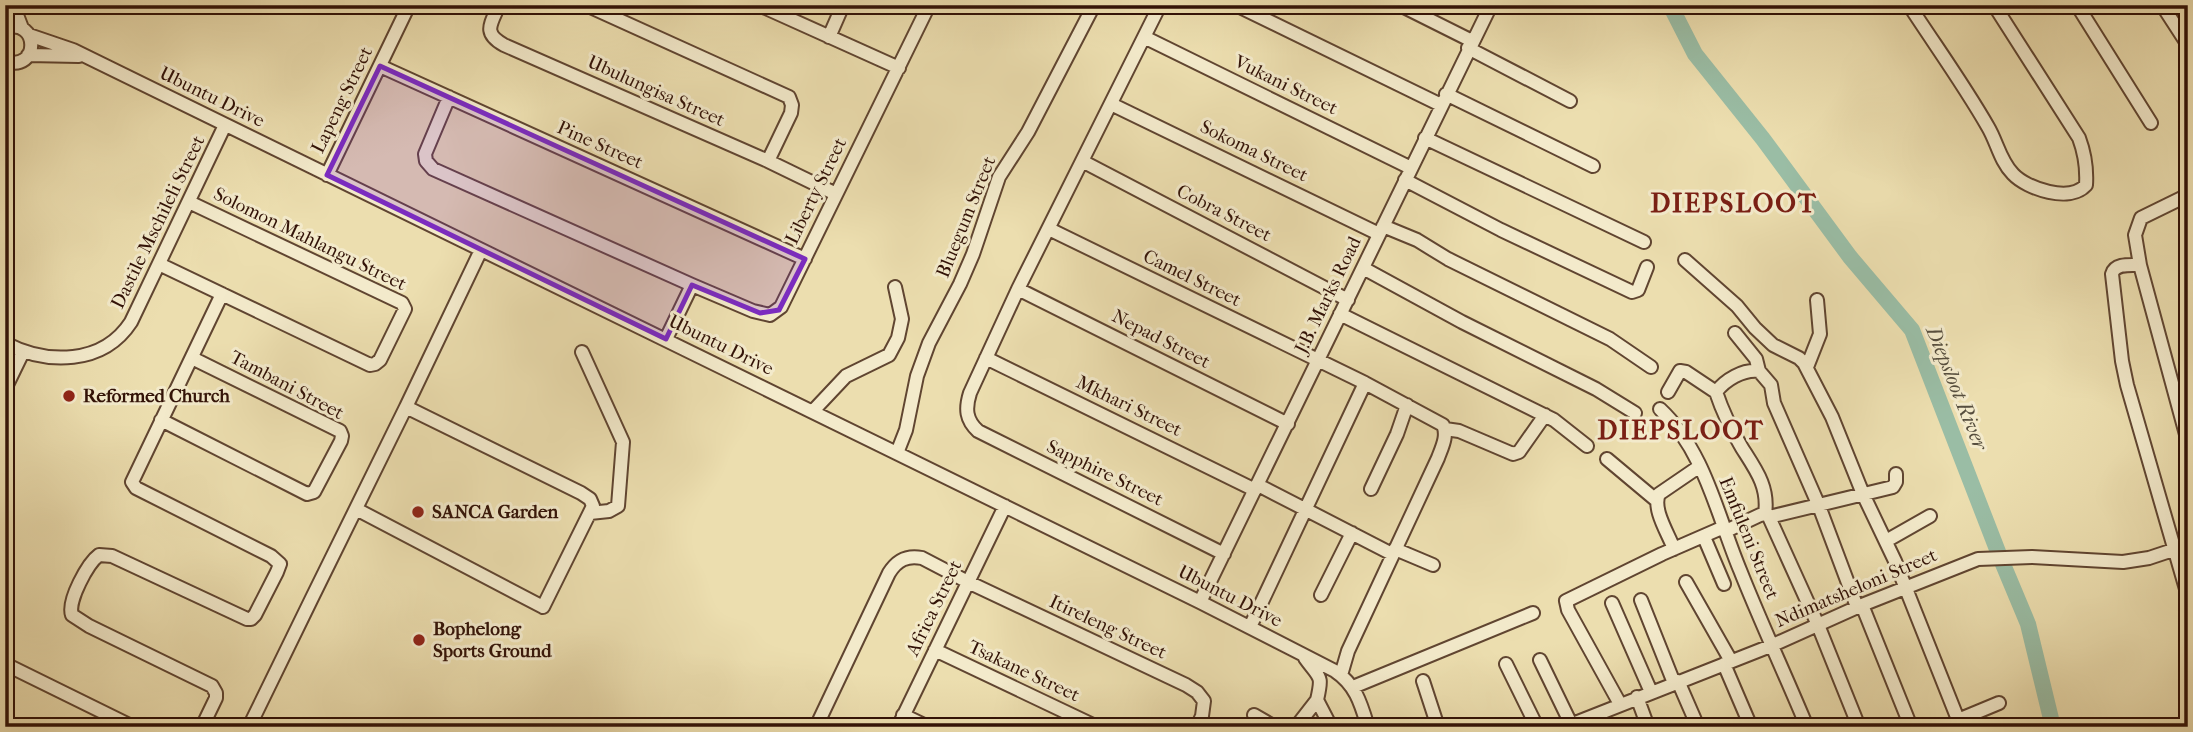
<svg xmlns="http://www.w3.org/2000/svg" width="2193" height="732" viewBox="0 0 2193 732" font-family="'IM FELL French Canon',serif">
  <rect width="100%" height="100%" fill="#ecdeaf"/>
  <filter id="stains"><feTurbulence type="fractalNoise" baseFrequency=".00286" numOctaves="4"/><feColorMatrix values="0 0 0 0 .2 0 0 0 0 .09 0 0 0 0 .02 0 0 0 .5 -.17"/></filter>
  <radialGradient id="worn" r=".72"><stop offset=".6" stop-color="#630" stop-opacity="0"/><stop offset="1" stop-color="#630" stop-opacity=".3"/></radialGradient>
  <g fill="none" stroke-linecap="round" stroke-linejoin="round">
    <!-- river -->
    <path stroke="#9abda5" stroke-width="16" d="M 1670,5 L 1695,54 L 1763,139 L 1850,257 L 1912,330 L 2000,557 L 2028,624 L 2053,727"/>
    <!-- minor casing -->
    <g stroke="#604531" stroke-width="16">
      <path id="minor" d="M 16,5 L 17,15 L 22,28
        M 499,5 C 491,24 482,33 504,45 L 768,161 L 836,194
        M 586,5 L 789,97 L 792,105 L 791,113 L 768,161
        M 759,5 L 899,68
        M 1160,5 L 1018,289 L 970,393 C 965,409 966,420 978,431 L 1224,554
        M 1236,5 L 1441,105
        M 1400,5 L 1472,41
        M 1909,5 C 1935,45 1964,85 1988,127 C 1997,142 2000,161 2013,174 C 2027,189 2070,203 2086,185 C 2087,169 2085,154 2079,138 L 1994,5
        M 2077,5 L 2151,123
        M 2162,5 L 2188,45
        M 5,28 C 40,17 40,73 5,61
        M 29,35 L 73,50 L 878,444 L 1200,602 L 1335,671 C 1356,685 1361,704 1368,727
        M 829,37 L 843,5
        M 1144,37 L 1411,168
        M 1468,48 L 1570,101
        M 28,55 L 79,56
        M 380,66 L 805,259
        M 1446,94 L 1593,166
        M 449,97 L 425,154 L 426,161 L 433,169 L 692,285 L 753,311 L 770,315 L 781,307 L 929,5
        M 1111,104 L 1379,234
        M 1425,138 L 1644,242
        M 1082,161 L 1348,300
        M 327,175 L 409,5
        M 1405,180 L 1501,230 L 1632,292 L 1638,290 L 1647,267
        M 2188,195 L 2141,218 L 2135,235 L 2140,265 L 2188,442
        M 1383,226 L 1417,240 L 1448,259 L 1610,339 L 1651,367
        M 1049,229 L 1365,383 L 1443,425 C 1448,436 1442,447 1438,458 L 1348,651 L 1341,675
        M 1685,260 L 1737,306 L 1755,328 L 1773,345 L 1799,358 L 1804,363 L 1832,417 L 1863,494 L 1895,561 L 1961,727
        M 159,264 L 370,365 L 375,364 L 380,360 L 405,309 L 402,303 L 189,202
        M 2140,265 C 2130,265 2115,263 2112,274 L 2122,361 L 2127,385 L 2188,596
        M 1363,268 L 1462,322 L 1596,389 L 1635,413
        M 1018,289 L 1288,424
        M 1340,314 L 1554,420 L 1587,446
        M 1735,333 L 1756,359 L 1759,371
        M 666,339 L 692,285
        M 5,343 C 47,365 103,365 131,322 L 225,125
        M 582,352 L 623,442 L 618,506 L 609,511 L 590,513
        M 986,358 L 1255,490
        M 1807,367 L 1820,334 L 1817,300
        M 5,389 L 23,352
        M 1668,392 L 1680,371 L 1686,372 L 1716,392
        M 406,407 L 481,250
        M 1660,409 C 1705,451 1717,515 1740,570 C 1761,623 1785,674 1807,727
        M 813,411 L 846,376 L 889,355 L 898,338 L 902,319 L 895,287
        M 161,420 L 307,494 L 314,492 L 341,441 L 342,436 L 340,431 L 192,358
        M 1445,429 L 1459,431 L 1513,454 L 1519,452 L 1545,415
        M 897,453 L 906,430 L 917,376 L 929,343 L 960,284 L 973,254 L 999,177 L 1028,132 L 1094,5
        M 1607,459 L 1656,500
        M 1258,485 L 1392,554
        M 1371,489 L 1397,434 L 1407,405
        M 1765,514 C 1769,487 1756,470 1742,448 C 1732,431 1722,410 1716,392 C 1725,380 1743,369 1759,371 L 1771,385 L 1774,403 L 1819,506 L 1857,607
        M 1769,517 L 1893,487 L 1896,482 L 1896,474
        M 1726,531 L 1760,515 L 1765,514 L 1769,517 L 1818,625 L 1859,727
        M 1704,537 L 1724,584
        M 1886,541 L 1930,516
        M 1395,549 L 1433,565
        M 1674,549 C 1668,533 1652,509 1659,494 L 1700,466
        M 1686,582 L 1731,661
        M 1321,595 L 1352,533
        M 1641,600 L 1674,683
        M 1200,602 L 1491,5
        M 1612,603 L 1651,692
        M 1862,605 L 1911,727
        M 1250,627 L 1365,383
        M 935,650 L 1097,727
        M 1305,658 C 1320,679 1323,674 1317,700 L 1331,727
        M 1540,660 L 1571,724
        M 5,664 L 133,727
        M 1506,664 L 1537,727
        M 1724,664 L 1751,727
        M 1423,681 L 1438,727
        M 1678,681 L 1698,727
        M 1353,687 L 1533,613
        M 1637,697 L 1648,727
        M 1620,704 L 1568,610 L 1566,601 L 1662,554 L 1724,527
        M 903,715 L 928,727
        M 1254,715 L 1275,727
        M 1958,720 L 1999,703
        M 202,727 L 216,698 L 216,693 L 212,686 L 89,626 L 72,615 C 67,601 88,563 99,555 L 112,556 L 247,619 L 251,619 L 255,615 L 277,572 L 280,564 L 271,556 L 136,488 L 132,482 L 222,294
        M 249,727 C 301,620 353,514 406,407 L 581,493 L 590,499 L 593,506 L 543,607 L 356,509
        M 816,727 L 889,573 C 897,560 907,555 922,558 L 968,582 L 1186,685 L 1197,692 L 1204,701 L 1202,716 L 1197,727
        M 898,727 L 1005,506
        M 1296,727 L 1317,700
        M 1565,727 L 1773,645 L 1862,605 L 1978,559 L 2032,557 L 2123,562 L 2149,558 L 2188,545"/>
    </g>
    <!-- minor -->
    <use href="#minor" stroke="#f3eacb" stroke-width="12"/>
  </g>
  <!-- marked area -->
  <path fill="#7b2cbf" fill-opacity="0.2" stroke="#7b2cbf" stroke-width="5" stroke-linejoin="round" d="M 380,66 L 805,259 L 779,310 L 760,313 L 692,285 L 666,339 L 327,175 Z"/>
  <!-- markers -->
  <g fill="#8f2418" stroke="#f3eacb" stroke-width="2.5">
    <circle cx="69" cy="396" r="7"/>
    <circle cx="418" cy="512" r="7"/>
    <circle cx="419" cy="640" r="7"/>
  </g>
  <g text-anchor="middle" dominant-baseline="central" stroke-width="6" stroke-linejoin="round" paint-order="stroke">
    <!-- street labels -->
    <g font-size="19" fill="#321207" stroke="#f3eacb">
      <text transform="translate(1286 85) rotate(26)">Vukani Street</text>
      <text transform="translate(656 91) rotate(24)">Ubulungisa Street</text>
      <text transform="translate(212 97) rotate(26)">Ubuntu Drive</text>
      <text transform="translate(342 100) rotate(-64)">Lapeng Street</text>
      <text transform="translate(600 145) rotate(24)">Pine Street</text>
      <text transform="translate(1254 151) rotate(26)">Sokoma Street</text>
      <text transform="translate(816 191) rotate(-64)">Liberty Street</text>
      <text transform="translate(1224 213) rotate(27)">Cobra Street</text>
      <text transform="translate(966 217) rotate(-68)">Bluegum Street</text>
      <text transform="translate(158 222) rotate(-64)">Dastile Mschileli Street</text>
      <text transform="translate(310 239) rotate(26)">Solomon Mahlangu Street</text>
      <text transform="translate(1192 278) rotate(26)">Camel Street</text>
      <text transform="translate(1328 295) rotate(-64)">J.B. Marks Road</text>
      <text transform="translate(1161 339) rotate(27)">Nepad Street</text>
      <text transform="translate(721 345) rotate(26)">Ubuntu Drive</text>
      <text transform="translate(287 385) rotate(28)">Tambani Street</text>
      <text transform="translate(1129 406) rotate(26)">Mkhari Street</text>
      <text transform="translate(1105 473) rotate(26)">Sapphire Street</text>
      <text transform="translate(1749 538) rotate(68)">Emfuleni Street</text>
      <text transform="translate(1856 588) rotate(-23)">Ndimatsheloni Street</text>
      <text transform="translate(1230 596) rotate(27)">Ubuntu Drive</text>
      <text transform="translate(934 608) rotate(-64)">Africa Street</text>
      <text transform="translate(1108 627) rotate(25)">Itireleng Street</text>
      <text transform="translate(1024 671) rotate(25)">Tsakane Street</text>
    </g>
    <!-- poi labels -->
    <g font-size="19" font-weight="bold" fill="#321207" stroke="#f3eacb" text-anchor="start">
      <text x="83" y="396">Reformed Church</text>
      <text x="432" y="512">SANCA Garden</text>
      <text x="433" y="629">Bophelong<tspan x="433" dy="22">Sports Ground</tspan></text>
    </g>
    <!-- water labels -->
    <g font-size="21" font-style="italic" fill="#564e3e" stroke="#f3eacb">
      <text transform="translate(1957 388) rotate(68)">Diepsloot River</text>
    </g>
    <!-- district labels -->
    <g font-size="26" font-weight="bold" letter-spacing="2" fill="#7a1f14" stroke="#f3eacb">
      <text x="1734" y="203">DIEPSLOOT</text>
      <text x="1681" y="430">DIEPSLOOT</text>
    </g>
  </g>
  <!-- margin -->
  <rect width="2193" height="732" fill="none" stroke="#ecdeaf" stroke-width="28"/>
  <rect x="7" y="7" width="2179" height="718" fill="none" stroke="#321207" stroke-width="3.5"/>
  <rect x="14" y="14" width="2165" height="704" fill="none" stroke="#321207" stroke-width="2"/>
  <rect width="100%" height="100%" filter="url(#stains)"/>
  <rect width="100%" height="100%" fill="url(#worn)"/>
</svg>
